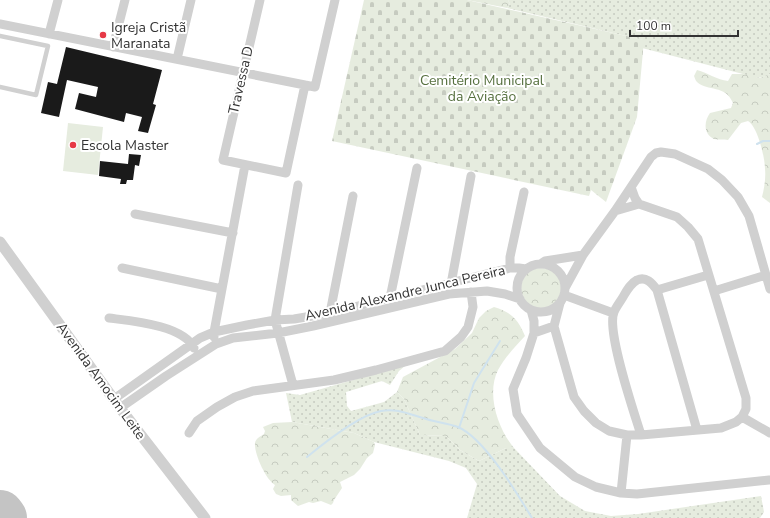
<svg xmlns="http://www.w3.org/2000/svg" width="770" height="518" viewBox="0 0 770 518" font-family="'Nunito Sans',sans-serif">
  <defs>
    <pattern id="grass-dots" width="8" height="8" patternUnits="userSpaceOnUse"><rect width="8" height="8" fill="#e6ecdf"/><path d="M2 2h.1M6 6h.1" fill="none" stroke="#c6cbc0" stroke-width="1.8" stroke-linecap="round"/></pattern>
    <pattern id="forest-crowns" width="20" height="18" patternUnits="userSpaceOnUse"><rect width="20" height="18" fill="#e6ecdf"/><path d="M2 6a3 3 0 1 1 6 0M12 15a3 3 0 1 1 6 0" fill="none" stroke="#c6cbc0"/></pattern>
    <pattern id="cemetery-stones" width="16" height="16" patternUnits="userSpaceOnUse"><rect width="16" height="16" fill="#e6ecdf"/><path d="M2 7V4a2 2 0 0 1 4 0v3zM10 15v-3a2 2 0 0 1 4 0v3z" fill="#c6cbc0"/></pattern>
  </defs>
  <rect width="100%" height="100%" fill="#fff"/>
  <!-- grass -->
  <path fill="url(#grass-dots)" d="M 508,0 L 770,0 L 770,74 C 760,80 754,78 743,74 L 642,48 L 643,40 L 507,8 L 510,4 Z
    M 406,365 L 399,371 L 390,385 L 382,381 L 346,392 L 347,406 L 351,411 L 384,402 L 397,392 L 404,399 L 420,435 L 446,436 L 460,450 L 479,461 L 506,448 L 514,448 L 560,496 L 585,511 L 611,516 L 638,514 L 761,496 L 764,512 L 760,518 L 467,518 L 477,484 L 466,468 L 449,461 L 374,442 L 354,433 L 292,422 L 286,393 L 300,395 Z"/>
  <!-- forest -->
  <path fill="url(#forest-crowns)" d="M 467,0 L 508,0 L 510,4 L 507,8 Z
    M 697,70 C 708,73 717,80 728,81 L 732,74 L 743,74 L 760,78 L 770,74 L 770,203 L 762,197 C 764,189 766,178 765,169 C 765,158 758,127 748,121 L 741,123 L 728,140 C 724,139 718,140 714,139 C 703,134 704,121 710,113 L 731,108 L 733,103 C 725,84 708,92 697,82 C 695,80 695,78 694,76 Z
    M521 288a20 20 0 1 1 40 0a20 20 0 1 1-40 0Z
    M 494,307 C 511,312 518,319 525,336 C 515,347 505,357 498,370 C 486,394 498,429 514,448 L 506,448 L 479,461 L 460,450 L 446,436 L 420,435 L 404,399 L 397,392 L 403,377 L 455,349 L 472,333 L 479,318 L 486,311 Z
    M 292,422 L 354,433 L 374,442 L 375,445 L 373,453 L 367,458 L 360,469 L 354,475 L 340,482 L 342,488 L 334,500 L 333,503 L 331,505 L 321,501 L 313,503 L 309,502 L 298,506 L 291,500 L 291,495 L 281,496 L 276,494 L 273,489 L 275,485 C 266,480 254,454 255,443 C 256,438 260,437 264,434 L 265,431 L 263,427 L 273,423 Z"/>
  <!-- cemetery -->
  <path fill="url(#cemetery-stones)" d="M 364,0 L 467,0 L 644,40 L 637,117 L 606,202 L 591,190 L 589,196 L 332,141 Z"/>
  <!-- pitch -->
  <path fill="#e6ecdf" d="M 68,123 L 103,127 L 98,175 L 63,171 Z"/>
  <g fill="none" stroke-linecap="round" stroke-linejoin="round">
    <!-- stream -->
    <path stroke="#cfe2ee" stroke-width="2" d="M 757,144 L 763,141 L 770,141
      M 459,428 L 474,383 L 500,341
      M 307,457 C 324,443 360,415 381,411 C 396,408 409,414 423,418 C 434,422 447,423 458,427 C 484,438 517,493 532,518"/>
    <!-- runway -->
    <path stroke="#c4c4c4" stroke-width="48" d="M 0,514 L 3,518"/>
  </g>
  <!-- building -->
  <path fill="#1a1a1a" d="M 66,47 L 162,70 L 153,104 L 156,105 L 148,133 L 138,131 L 142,117 L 126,113 L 124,122 L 75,109 L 79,93 L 96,97 L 98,87 L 67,80 L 59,117 L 41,113 L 48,82 L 57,84 Z
    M 129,154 L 141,155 L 139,166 L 135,165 L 133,180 L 127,180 L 126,184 L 120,184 L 121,179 L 99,176 L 100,161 L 128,164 Z"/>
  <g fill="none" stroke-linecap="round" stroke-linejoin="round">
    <!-- service -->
    <path stroke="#d0d0d0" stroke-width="4.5" d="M 0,36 L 48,46 L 36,95 L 0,87"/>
    <!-- minor -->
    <path stroke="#d0d0d0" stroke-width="9" d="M 260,0 L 223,160 L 286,173 L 305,85
      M 0,24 L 315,87 L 335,0
      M 49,34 L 58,0
      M 113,47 L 125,0
      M 177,59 L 191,0
      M 615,211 L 639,204
      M 135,214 L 233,233
      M 542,263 L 545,261 L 583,255
      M517 288a24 24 0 1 1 48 0a24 24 0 1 1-48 0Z
      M 122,268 L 222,289
      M 510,268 L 510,257 L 524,192
      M 451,284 L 471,176
      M 565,288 L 583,255 L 615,211 L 651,157 L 656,153 L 661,152 L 675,154 L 708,169 L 722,180 L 738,197 L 749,216 L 770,289
      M 657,290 L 708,275
      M 714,291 L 766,275
      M 564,295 L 613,313
      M 390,298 L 417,168
      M 560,303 L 554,326 L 555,330 L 574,397 L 584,411 L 596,423 L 609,431 L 627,435 L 641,435 L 721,428 L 736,422 L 742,417 L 746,409 L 746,398 L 698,239 L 688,227 L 677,217 L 639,204 L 635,198 L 631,187
      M 531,310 L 534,321 L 534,333 L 526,358 L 513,389 L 517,414 L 540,448 L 575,477 L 596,487 L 621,493 L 637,494 L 769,480
      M 330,313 L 353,196
      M 109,318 C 132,321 183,325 194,348
      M 534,333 L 554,326
      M 214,337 L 214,332 L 245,165
      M 293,385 L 275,320 L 298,185
      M 114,399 L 200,338 L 214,332 L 247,325 L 275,320 L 294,319 L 330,313 L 510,268 L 519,268 L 526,269
      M 120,408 L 166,376 L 216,344 L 233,338 L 278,333 L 313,326 L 449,294 L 487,291 L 505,294 L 520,299
      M 742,417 L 770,433
      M 189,433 L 197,421 L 217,407 L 235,397 L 253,391 L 334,380 L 376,370 L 445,351 L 461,337 L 468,327 L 473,307 L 471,292
      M 641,435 C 634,412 606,331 614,312 C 616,307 620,302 623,297 C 627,290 630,284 637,280 C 646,276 652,283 657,290 L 697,430
      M 621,493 L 627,435"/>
    <!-- tertiary -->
    <path stroke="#d0d0d0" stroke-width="11" d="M 0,242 L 120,408 L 205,518"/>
  </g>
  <!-- markers -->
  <g fill="#e63946" stroke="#fff" stroke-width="1.5">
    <circle cx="103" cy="35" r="4"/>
    <circle cx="73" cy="145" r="4"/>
  </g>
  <g text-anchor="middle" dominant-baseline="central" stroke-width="4" stroke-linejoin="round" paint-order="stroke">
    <!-- poi labels -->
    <g font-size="14" fill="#333" stroke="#fff" text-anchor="start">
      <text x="111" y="27">Igreja Cristã<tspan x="111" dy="16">Maranata</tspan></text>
      <text x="81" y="145">Escola Master</text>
    </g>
    <!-- street labels -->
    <g font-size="14" fill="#333" stroke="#fff">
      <text transform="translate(241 80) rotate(-77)">Travessa D</text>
      <text transform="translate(405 293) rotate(-13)">Avenida Alexandre Junca Pereira</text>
      <text transform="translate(101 381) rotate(54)">Avenida Amocim Leite</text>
    </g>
    <!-- park labels -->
    <g font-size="14" fill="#56703f" stroke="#fff">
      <text x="482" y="80">Cemitério Municipal<tspan x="482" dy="16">da Aviação</tspan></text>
    </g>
  </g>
  <!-- scale -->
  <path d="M630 30v6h108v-6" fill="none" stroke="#333333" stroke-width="2"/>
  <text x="636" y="30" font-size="12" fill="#333333" stroke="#ffffff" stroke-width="3" paint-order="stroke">100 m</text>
</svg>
